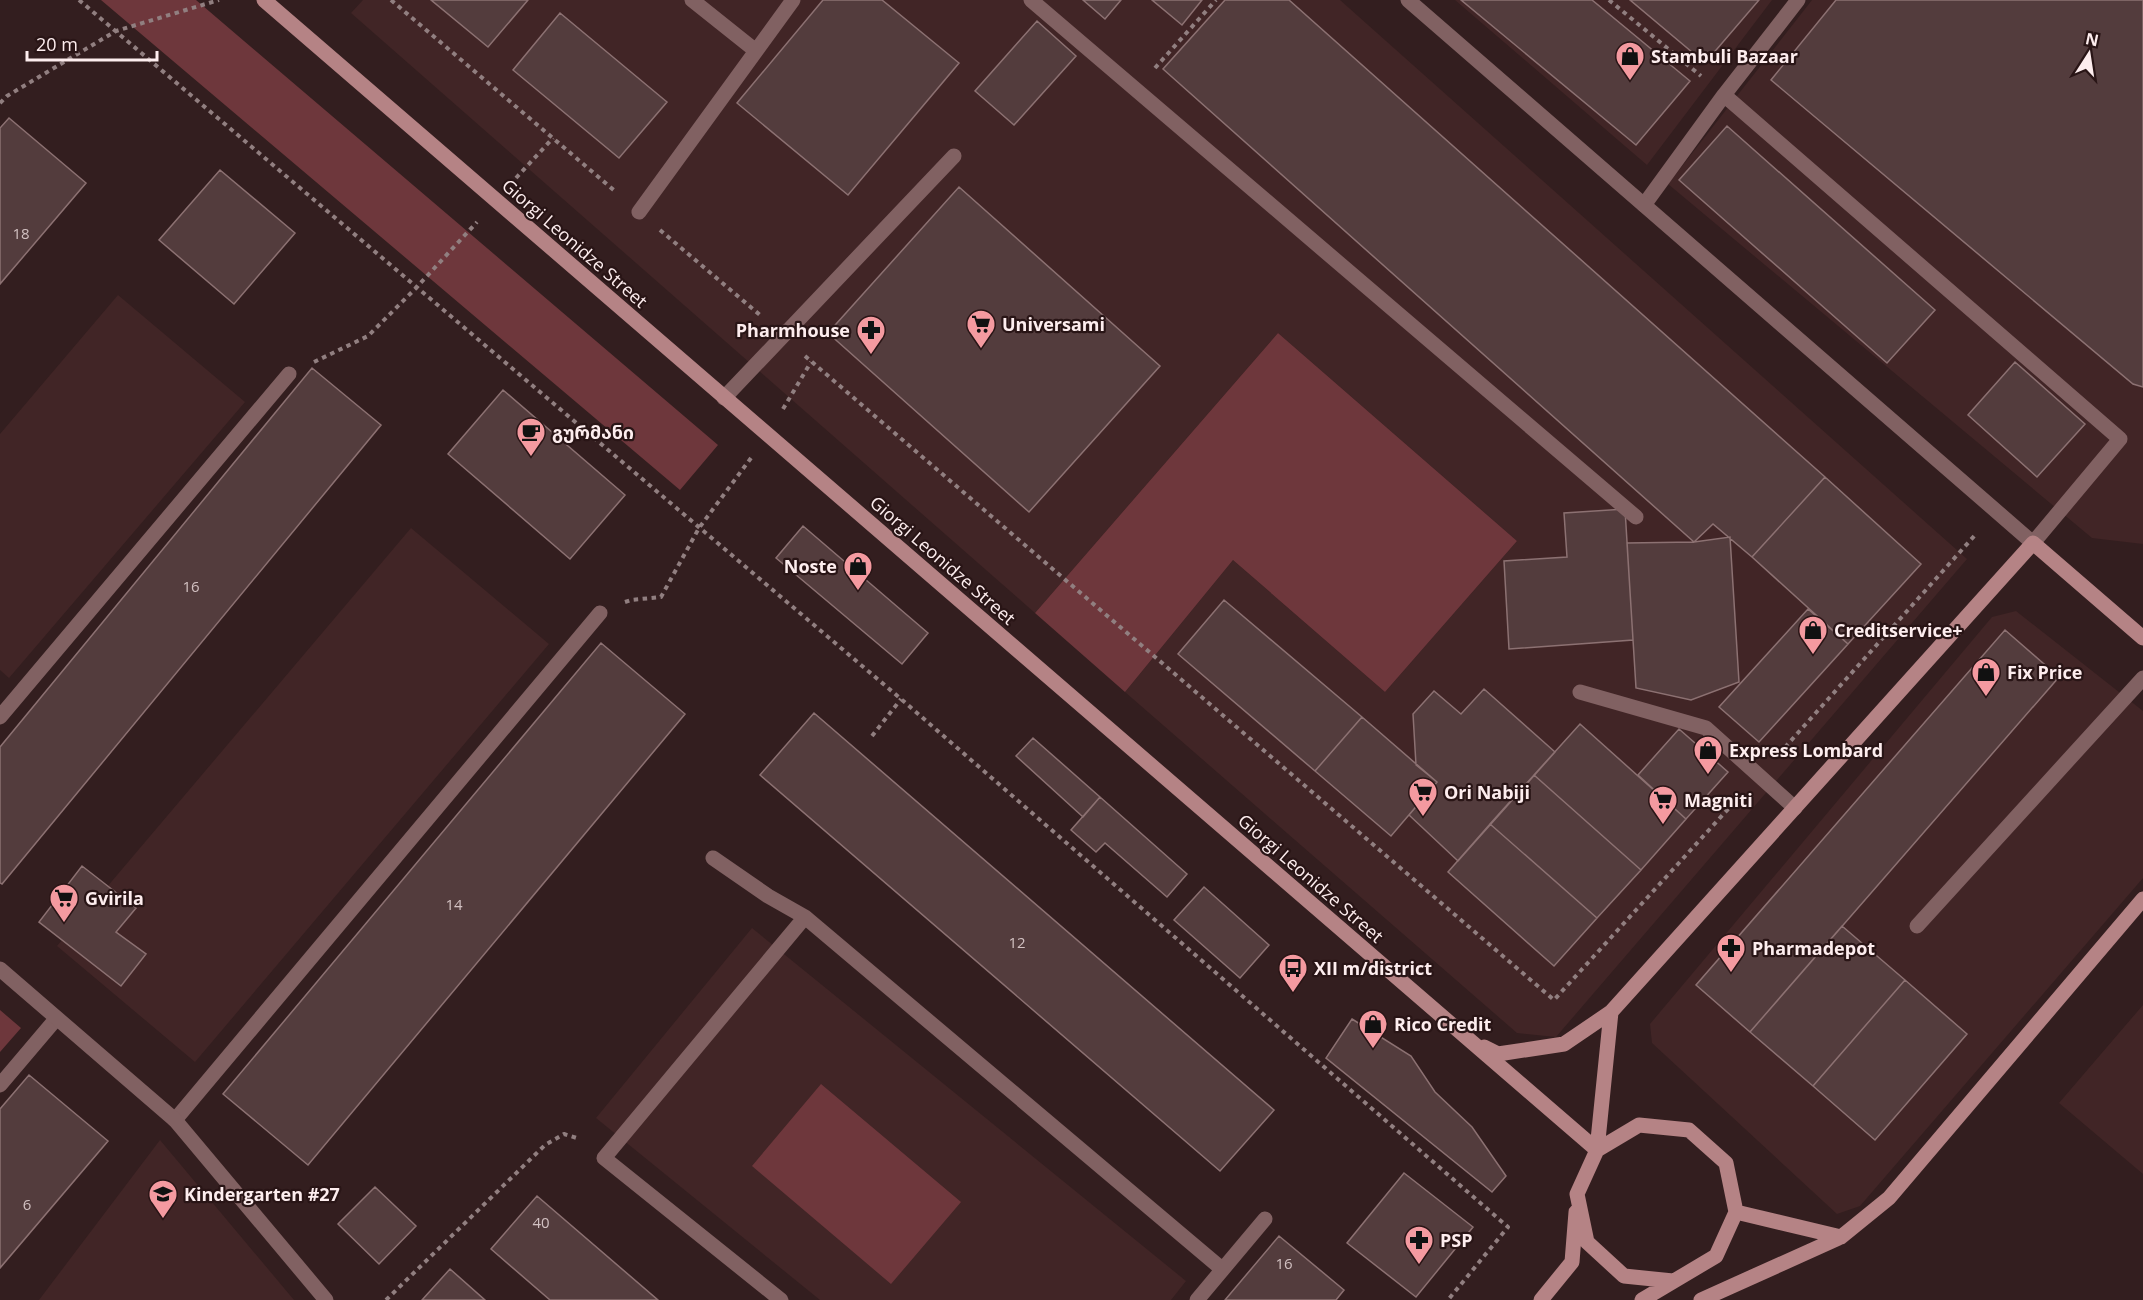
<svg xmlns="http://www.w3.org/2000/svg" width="2143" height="1300" viewBox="0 0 2143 1300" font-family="'Open Sans','Noto Sans Georgian',sans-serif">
  <rect width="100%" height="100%" fill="#331e1f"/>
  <!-- built -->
  <path fill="#412526" d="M 363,0 L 1340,0 L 1967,559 L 1556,1037 L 1517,1033 L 1125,692 L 1233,560 L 1385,692 L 1517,541 L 1278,333 L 1035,613 L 351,13 Z
    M 1455,0 L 1772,0 L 1647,165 Z
    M 1812,0 L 2143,0 L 2143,544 L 2092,538 L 1668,184 Z
    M 118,295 L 245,402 L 9,678 L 0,670 L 0,434 Z
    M 411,528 L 549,644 L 195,1062 L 57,946 Z
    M 2016,611 L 2143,711 L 2143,878 L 1860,1206 L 1837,1214 L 1652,1043 L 1650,1024 L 1992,617 Z
    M 752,928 L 1186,1281 L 1171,1300 L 820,1300 L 596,1118 Z
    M 2143,1005 L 2143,1174 L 2059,1103 Z
    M 160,1140 L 294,1300 L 39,1300 Z"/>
  <!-- green -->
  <path fill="#6e373c" d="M 101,0 L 196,0 L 718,445 L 680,490 Z
    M 1278,333 L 1517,541 L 1385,692 L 1233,560 L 1125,692 L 1035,613 Z
    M 0,1010 L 21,1028 L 0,1052 Z
    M 821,1084 L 961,1202 L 891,1284 L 752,1166 Z"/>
  <!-- building -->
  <path fill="#533c3d" stroke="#8c7172" stroke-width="1.5" d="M 431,0 L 528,0 L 488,47 Z
    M 823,0 L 882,0 L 959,63 L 848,195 L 737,103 Z
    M 1083,0 L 1121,0 L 1105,19 Z
    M 1152,0 L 1202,0 L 1182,25 Z
    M 1225,0 L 1289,0 L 1825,477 L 1752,557 L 1713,524 L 1694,542 L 1163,69 Z
    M 1461,0 L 1592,0 L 1690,81 L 1636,145 Z
    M 1630,0 L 1759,0 L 1705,63 Z
    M 1836,0 L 2143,0 L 2143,387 L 2133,384 L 1771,80 Z
    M 560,13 L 667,102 L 619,158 L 513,70 Z
    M 1037,21 L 1076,56 L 1014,125 L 975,91 Z
    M 9,118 L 86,183 L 0,284 L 0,128 Z
    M 1727,126 L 1935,310 L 1887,363 L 1679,180 Z
    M 220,170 L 295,233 L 234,304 L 159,240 Z
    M 959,187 L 1160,366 L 1029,512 L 828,333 Z
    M 2015,362 L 2085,424 L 2037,477 L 1968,415 Z
    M 312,368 L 381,425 L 2,884 L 0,883 L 0,747 Z
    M 503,390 L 625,495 L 570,559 L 448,454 Z
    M 1825,477 L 1921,564 L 1848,644 L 1752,557 Z
    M 1625,509 L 1633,640 L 1509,649 L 1504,561 L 1567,557 L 1564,513 Z
    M 803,526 L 928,633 L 902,664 L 776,558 Z
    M 1730,537 L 1739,682 L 1691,700 L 1636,688 L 1627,543 L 1694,542 Z
    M 1224,600 L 1362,717 L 1315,771 L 1178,654 Z
    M 1808,609 L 1848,644 L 1759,742 L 1719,707 Z
    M 2005,630 L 2059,677 L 1750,1032 L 1696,985 Z
    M 601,643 L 685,714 L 308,1165 L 223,1094 Z
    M 1484,689 L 1555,752 L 1458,861 L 1409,815 L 1437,782 L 1416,765 L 1413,714 L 1434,691 L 1461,714 Z
    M 814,713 L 1274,1110 L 1220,1171 L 760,775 Z
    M 1362,717 L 1437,782 L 1391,836 L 1315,771 Z
    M 1580,724 L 1686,819 L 1641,870 L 1534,775 Z
    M 1679,729 L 1728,772 L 1686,819 L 1638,775 Z
    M 1033,738 L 1100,797 L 1083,817 L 1016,756 Z
    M 1534,775 L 1641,870 L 1597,918 L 1490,824 Z
    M 1100,797 L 1187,874 L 1167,897 L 1105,843 L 1096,852 L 1071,830 Z
    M 1490,824 L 1597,918 L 1554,966 L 1448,872 Z
    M 82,866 L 136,908 L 116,932 L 146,954 L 121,986 L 39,922 Z
    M 1204,887 L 1269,945 L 1240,978 L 1174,920 Z
    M 1842,926 L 1905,980 L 1813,1086 L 1750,1032 Z
    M 1905,980 L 1967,1034 L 1875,1140 L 1813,1086 Z
    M 1352,1019 L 1411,1056 L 1435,1092 L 1472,1127 L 1506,1176 L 1492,1192 L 1326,1058 Z
    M 29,1075 L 108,1141 L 0,1268 L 0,1109 Z
    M 1404,1173 L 1473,1227 L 1416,1297 L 1347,1243 Z
    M 375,1187 L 416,1226 L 379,1264 L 338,1224 Z
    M 537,1196 L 658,1300 L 550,1300 L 491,1249 Z
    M 1279,1236 L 1344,1290 L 1336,1300 L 1225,1300 Z
    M 450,1269 L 485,1300 L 422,1300 Z"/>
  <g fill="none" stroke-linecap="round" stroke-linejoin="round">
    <!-- path -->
    <path stroke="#917f80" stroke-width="4" stroke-dasharray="4.5 4.5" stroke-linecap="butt" d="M 79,0 L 901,699 L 1508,1227 L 1448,1300
      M 391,0 L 616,192
      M 1609,0 L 1701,76
      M 1155,68 L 1216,0
      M 0,103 L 7,96 L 116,31 L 219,0
      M 516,178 L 553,138
      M 660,230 L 760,315
      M 805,356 L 1554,1000 L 1739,797
      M 314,362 L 368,336 L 416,288 L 477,222
      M 783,409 L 811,362
      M 625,602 L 631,600 L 661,597 L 699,528 L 751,458
      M 872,736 L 901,699
      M 1779,754 L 1976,534
      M 386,1300 L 545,1145 L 564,1134 L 580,1139"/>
    <!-- lane -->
    <path stroke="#816162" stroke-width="15" d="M 692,0 L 756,51
      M 1031,0 L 1636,517
      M 1724,95 L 2120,439 L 2033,543
      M 1644,205 L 1724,95 L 1798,0
      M 639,212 L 793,0
      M 724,398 L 954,156
      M 1580,692 L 1706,728 L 1795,808
      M 0,717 L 289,374
      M 713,858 L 768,896 L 805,917 L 1222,1269
      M 1917,926 L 2143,678
      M 0,1085 L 56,1019
      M 175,1120 L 600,613
      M 781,1300 L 604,1158 L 805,917
      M 1197,1300 L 1265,1219"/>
    <!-- street -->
    <path stroke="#816162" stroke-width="15" d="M 1408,0 L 2033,543
      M 0,969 L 175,1120 L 326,1300"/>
    <!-- secondary -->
    <path stroke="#b58385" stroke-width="15" d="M 264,0 L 1597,1150
      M 1611,1012 L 1597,1150 L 1577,1194 L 1587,1242 L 1624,1276 L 1673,1281
      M 1484,1047 L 1498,1054 L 1564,1044 L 1611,1012 L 2033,543 L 2143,638
      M 1597,1150 L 1639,1125 L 1689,1130 L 1726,1163 L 1736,1212 L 1716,1256 L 1642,1300
      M 1736,1212 L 1841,1237
      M 1541,1300 L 1572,1262 L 1576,1212
      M 1701,1300 L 1841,1237 L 1889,1198 L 2143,899"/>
  </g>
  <!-- icons -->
  <defs>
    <g id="shop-pin" transform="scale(1.5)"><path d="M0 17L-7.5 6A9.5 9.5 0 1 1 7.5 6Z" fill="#f49aa0" stroke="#291516"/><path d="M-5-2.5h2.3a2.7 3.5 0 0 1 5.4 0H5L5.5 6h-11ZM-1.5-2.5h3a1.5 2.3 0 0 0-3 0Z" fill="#111"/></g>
    <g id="supermarket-pin" transform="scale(1.5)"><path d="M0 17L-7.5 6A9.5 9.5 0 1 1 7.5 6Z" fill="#f49aa0" stroke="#291516"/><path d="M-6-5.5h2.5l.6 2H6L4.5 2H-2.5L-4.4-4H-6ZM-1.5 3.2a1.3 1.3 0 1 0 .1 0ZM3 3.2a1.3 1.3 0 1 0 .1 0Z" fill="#111"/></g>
    <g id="pharmacy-pin" transform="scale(1.5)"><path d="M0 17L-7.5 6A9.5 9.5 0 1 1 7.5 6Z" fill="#f49aa0" stroke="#291516"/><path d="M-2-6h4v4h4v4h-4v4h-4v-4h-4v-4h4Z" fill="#111"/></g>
    <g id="cafe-pin" transform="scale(1.5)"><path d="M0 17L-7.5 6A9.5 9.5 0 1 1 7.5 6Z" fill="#f49aa0" stroke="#291516"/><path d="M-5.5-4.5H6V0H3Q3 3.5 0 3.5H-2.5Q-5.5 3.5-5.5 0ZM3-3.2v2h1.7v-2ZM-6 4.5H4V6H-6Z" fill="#111"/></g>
    <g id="bus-pin" transform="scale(1.5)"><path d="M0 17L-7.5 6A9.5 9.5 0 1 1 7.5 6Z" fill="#f49aa0" stroke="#291516"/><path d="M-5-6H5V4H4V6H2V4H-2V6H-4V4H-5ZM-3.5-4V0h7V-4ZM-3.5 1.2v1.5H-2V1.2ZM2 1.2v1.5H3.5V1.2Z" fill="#111"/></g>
    <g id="school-pin" transform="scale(1.5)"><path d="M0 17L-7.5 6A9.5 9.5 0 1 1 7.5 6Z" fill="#f49aa0" stroke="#291516"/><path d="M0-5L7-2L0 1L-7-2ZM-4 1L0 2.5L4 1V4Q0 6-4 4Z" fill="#111"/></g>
  </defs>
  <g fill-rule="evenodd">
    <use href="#shop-pin" x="1630" y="56"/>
    <use href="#supermarket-pin" x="981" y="324"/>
    <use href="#pharmacy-pin" x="871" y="330"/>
    <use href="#cafe-pin" x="531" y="432"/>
    <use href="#shop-pin" x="858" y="566"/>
    <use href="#shop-pin" x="1813" y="630"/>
    <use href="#shop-pin" x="1986" y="672"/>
    <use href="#shop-pin" x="1708" y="750"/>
    <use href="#supermarket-pin" x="1423" y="792"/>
    <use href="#supermarket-pin" x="1663" y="800"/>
    <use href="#supermarket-pin" x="64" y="898"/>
    <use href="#pharmacy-pin" x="1731" y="948"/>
    <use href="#bus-pin" x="1293" y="968"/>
    <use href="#shop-pin" x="1373" y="1024"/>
    <use href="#school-pin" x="163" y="1194"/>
    <use href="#pharmacy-pin" x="1419" y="1240"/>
  </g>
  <g text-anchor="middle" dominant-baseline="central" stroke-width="4.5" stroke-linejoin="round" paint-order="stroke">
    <!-- number labels -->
    <g font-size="15" fill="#d2c1c2">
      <text x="21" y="233">18</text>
      <text x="191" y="586">16</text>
      <text x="454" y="904">14</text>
      <text x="1017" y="942">12</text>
      <text x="27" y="1204">6</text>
      <text x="541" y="1222">40</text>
      <text x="1284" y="1263">16</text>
    </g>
    <!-- poi labels -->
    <g font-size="18" font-weight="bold" fill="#fdedee" stroke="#291516" text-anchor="start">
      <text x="1651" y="56">Stambuli Bazaar</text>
      <text x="1002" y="324">Universami</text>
      <text x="850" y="330" text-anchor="end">Pharmhouse</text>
      <text x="552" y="432">გურმანი</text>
      <text x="837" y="566" text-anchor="end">Noste</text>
      <text x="1834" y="630">Creditservice+</text>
      <text x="2007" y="672">Fix Price</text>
      <text x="1729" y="750">Express Lombard</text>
      <text x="1444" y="792">Ori Nabiji</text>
      <text x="1684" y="800">Magniti</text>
      <text x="85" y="898">Gvirila</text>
      <text x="1752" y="948">Pharmadepot</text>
      <text x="1314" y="968">XII m/district</text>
      <text x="1394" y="1024">Rico Credit</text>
      <text x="184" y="1194">Kindergarten #27</text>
      <text x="1440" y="1240">PSP</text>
    </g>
    <!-- street labels -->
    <g font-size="18" fill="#fdedee" stroke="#291516">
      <text transform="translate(575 243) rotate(41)">Giorgi Leonidze Street</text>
      <text transform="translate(943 560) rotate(41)">Giorgi Leonidze Street</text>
      <text transform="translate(1311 878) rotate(41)">Giorgi Leonidze Street</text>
    </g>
  </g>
  <!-- north arrow -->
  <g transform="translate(2089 54) rotate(12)" stroke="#291516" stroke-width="4.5" paint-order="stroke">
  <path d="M0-4.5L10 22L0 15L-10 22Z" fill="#fdedee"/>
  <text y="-9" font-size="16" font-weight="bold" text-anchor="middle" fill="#fdedee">N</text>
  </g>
  <!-- scale -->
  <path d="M27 51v9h130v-9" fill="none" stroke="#fdedee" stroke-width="3"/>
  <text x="36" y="51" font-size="18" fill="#fdedee" stroke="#291516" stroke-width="4.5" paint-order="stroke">20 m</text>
</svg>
